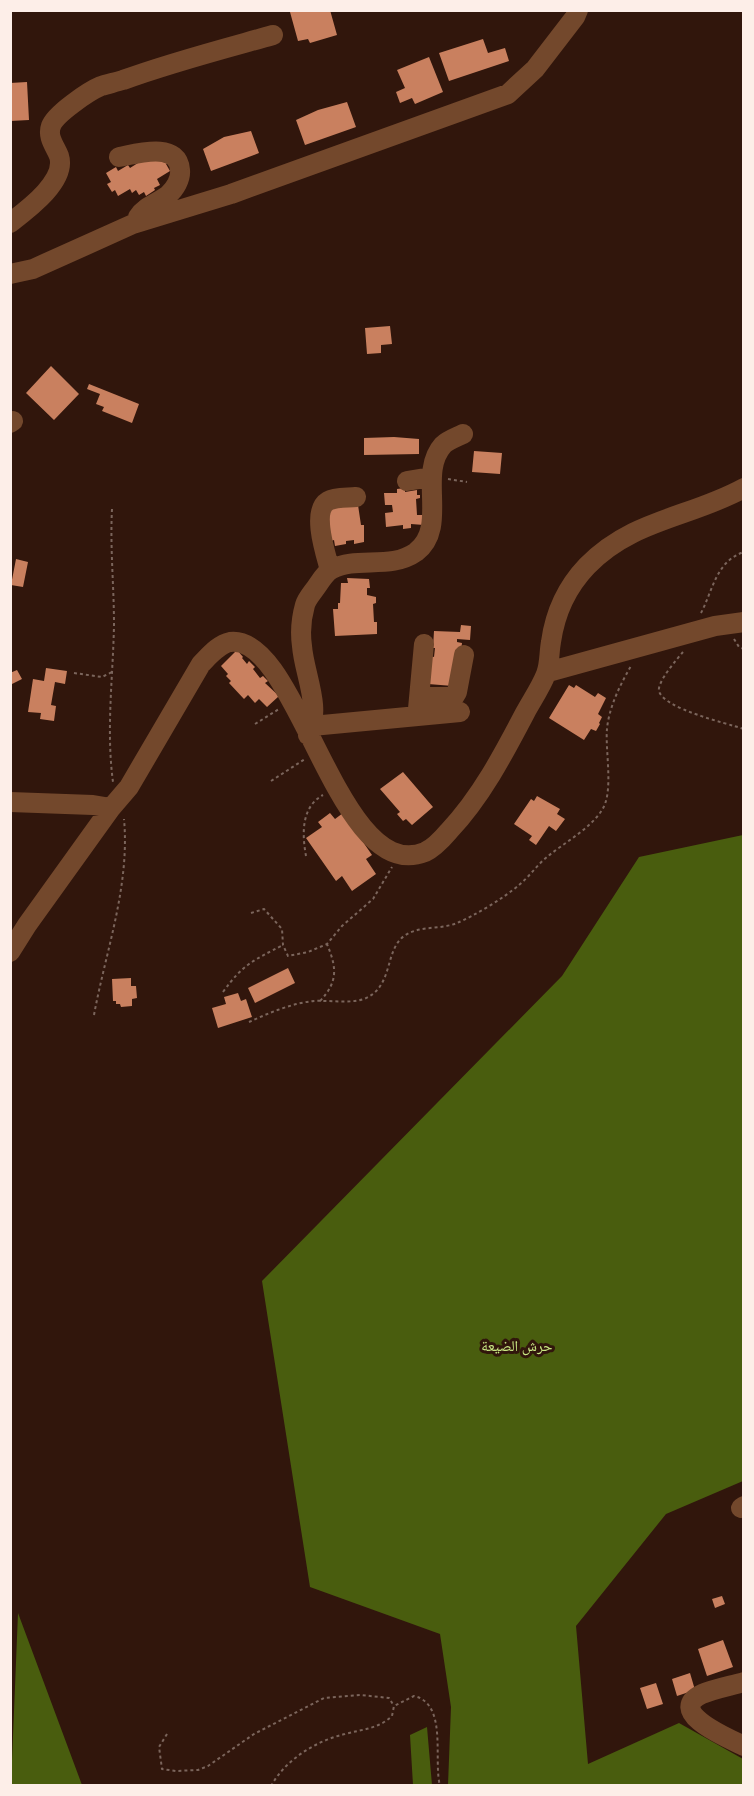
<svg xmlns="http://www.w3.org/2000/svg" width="754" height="1796" viewBox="0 0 754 1796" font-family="'Public Sans','Noto Naskh Arabic',sans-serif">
  <rect width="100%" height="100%" fill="#31160c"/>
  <!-- forest -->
  <path fill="#495d0e" d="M 743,835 L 743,1481 L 666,1514 L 576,1626 L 588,1764 L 679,1723 L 743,1759 L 743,1785 L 448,1785 L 451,1707 L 440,1634 L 310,1587 L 262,1281 L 562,976 L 639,857 Z
    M 18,1613 L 82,1785 L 11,1785 Z
    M 427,1727 L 432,1785 L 413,1785 L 410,1735 Z"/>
  <!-- building -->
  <path fill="#c9805f" d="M 295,10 L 330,10 L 337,35 L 310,43 L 308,39 L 298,41 L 290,12 Z
    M 483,39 L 488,53 L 505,48 L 509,61 L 449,81 L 439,53 Z
    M 429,57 L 443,92 L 415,104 L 412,98 L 400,103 L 396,92 L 405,88 L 397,70 Z
    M 27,82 L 29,120 L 10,121 L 10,83 Z
    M 347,102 L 356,127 L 305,145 L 296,120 L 318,110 Z
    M 251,131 L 259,153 L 211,171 L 203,149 L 224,137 Z
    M 149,156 L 168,164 L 166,164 L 170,171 L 157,179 L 160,185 L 154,188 L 155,190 L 146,196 L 144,192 L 139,195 L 136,190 L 132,193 L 130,189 L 118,196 L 115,190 L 112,192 L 107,184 L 111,182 L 106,173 L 116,167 L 118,171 L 128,165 L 130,168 Z
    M 390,326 L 392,344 L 381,345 L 381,353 L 367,354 L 365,328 Z
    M 51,366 L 79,394 L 54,420 L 26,393 Z
    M 89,384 L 139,404 L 132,423 L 102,411 L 104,407 L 96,404 L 100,394 L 87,389 Z
    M 394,437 L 419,439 L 419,454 L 364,455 L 364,438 Z
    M 474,451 L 502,453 L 500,474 L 472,472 Z
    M 405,488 L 405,492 L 417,490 L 417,495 L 420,495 L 420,498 L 416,499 L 417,515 L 423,515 L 424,525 L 411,524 L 411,528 L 403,529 L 403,525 L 386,527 L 385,513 L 393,512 L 392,505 L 385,505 L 384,493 L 397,493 L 397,489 Z
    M 358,505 L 361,525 L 364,525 L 364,542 L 354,544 L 354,540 L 346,541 L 346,544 L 335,546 L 334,540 L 331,541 L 328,509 Z
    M 16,559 L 28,562 L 23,587 L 11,585 Z
    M 347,578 L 369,579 L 370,588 L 367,588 L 367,595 L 376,597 L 376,603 L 373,604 L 374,622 L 377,622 L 377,634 L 335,636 L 333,609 L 338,609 L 338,603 L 340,603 L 341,583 L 348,583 Z
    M 461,625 L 471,626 L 470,640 L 457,639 L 457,642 L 462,643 L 461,651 L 453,686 L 428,684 L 430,656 L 434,657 L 435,648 L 433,648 L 434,631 L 460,632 Z
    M 237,650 L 243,657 L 242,658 L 247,664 L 249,661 L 255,667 L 253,669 L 260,678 L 263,676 L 268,681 L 265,683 L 279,696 L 267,707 L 259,699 L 255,703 L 248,695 L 244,699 L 229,683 L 231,681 L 226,676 L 228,674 L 221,666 Z
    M 46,668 L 67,671 L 65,684 L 55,682 L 51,705 L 56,706 L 54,721 L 40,719 L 41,713 L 28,712 L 33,679 L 44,681 Z
    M 17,670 L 22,679 L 10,685 L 10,673 Z
    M 569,685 L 574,688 L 576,685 L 595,697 L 598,693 L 606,698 L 598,714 L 602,717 L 599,723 L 600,724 L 596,731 L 591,729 L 584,740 L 549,718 Z
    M 403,772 L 433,807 L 412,825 L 406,819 L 403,821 L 397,814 L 400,812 L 380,789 Z
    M 537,796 L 560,809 L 557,814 L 565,819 L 556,831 L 549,826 L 536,845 L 529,840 L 532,836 L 514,824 L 531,799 L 534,801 Z
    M 330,813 L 335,819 L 343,813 L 372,855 L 366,859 L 376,874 L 352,891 L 342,876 L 336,881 L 306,838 L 322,827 L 318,822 Z
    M 288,968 L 295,983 L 255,1003 L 248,988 Z
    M 131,978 L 131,986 L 136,986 L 137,998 L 132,999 L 132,1006 L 121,1007 L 120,1004 L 116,1004 L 116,1001 L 113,1001 L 112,979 Z
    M 238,993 L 241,1001 L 246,999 L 252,1017 L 218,1028 L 212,1008 L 226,1004 L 224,997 Z
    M 722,1596 L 725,1604 L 715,1608 L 712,1599 Z
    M 723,1640 L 733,1667 L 707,1676 L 698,1649 Z
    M 690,1673 L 695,1690 L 677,1696 L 672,1679 Z
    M 656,1683 L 663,1704 L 647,1709 L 640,1688 Z"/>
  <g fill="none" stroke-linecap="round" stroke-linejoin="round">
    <!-- path -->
    <path stroke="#7b655c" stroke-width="2" stroke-dasharray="3 3" stroke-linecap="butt" d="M 448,479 L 467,482
      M 112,509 C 110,548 114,586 114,625 C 113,677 106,730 113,782
      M 701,613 C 713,590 716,561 744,552
      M 734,639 L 739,647 L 744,649
      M 683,652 C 677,659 657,682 659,691 C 664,709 726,723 744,729
      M 74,673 L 102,677 L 112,672
      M 255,724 L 279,709
      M 271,781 L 305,759
      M 306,856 C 302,834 301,807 323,795
      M 251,913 L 264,909 L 282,929 L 283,945 L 288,956 L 308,952 L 327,944 L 342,926 L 373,899 L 392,867
      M 223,992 C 243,964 254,960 283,945
      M 320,1001 C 338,982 337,968 327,944
      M 94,1015 C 106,950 130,886 124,819
      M 249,1022 C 269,1013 292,1003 314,1001 C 330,1000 348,1004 364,999 C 394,987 384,951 404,936 C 420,925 440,930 457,923 C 474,916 504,898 519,885 C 529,877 537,865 547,857 C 565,842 590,829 602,810 C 614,792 605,751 607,729 C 609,707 620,685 631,666
      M 167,1734 L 159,1747 L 162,1769 L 176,1771 L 198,1770 L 208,1766 L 254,1734 L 324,1698 L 361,1695 L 389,1698 L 394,1706
      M 271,1786 C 286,1759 316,1741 345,1734 C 363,1729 378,1729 392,1716 L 394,1706 L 414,1696 C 448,1704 433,1759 440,1786"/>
    <!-- minor -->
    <path stroke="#73482c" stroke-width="20" d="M 119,157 C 136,154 178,141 180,170 C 181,179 175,189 168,195 C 158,203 145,206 138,217
      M 10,223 C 27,210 67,181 59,156 C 55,146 47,137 51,126 C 55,114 89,91 101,86 C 108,84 116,82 123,80 C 172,62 223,49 273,35
      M 10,274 L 33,269 L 133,224 L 231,194 L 508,94 L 535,69 L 575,17 L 578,10
      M 10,423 L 13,421
      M 407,481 L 431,477
      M 330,570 C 326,555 311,511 328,501 C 335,497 348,498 356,497
      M 548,672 L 715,626 L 744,622
      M 419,697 L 454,697 L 457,692 L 464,655
      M 418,709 L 424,644
      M 312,726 L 460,712
      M 308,735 C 322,707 304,674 302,646 C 300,632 301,619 305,605 C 307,598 313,592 317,586 C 321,580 326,572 332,569 C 357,556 391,570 416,552 C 449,527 417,474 443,445 C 448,440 457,437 463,434
      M 10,802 L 93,805 L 111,808
      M 10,952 L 27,925 L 111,808 L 129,787 L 201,664 C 209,656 219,644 230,642 C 298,633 338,887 425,852 C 434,848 443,838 449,831 C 481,797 503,755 525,713 C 532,700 541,687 546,674 C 550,664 549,652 551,642 C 555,613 566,588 587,566 C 633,519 689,518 744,488
      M 741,1508 L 744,1506
      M 744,1682 C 730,1686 714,1689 702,1694 C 664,1712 730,1739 744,1746"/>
  </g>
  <g text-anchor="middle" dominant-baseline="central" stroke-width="6" stroke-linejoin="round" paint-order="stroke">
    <!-- park labels -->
    <g font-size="15" fill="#cae984" stroke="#31160c">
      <text x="517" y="1345">حرش الضيعة</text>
    </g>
  </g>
  <!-- border -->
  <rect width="754" height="1796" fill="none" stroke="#fdeee8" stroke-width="24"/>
</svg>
